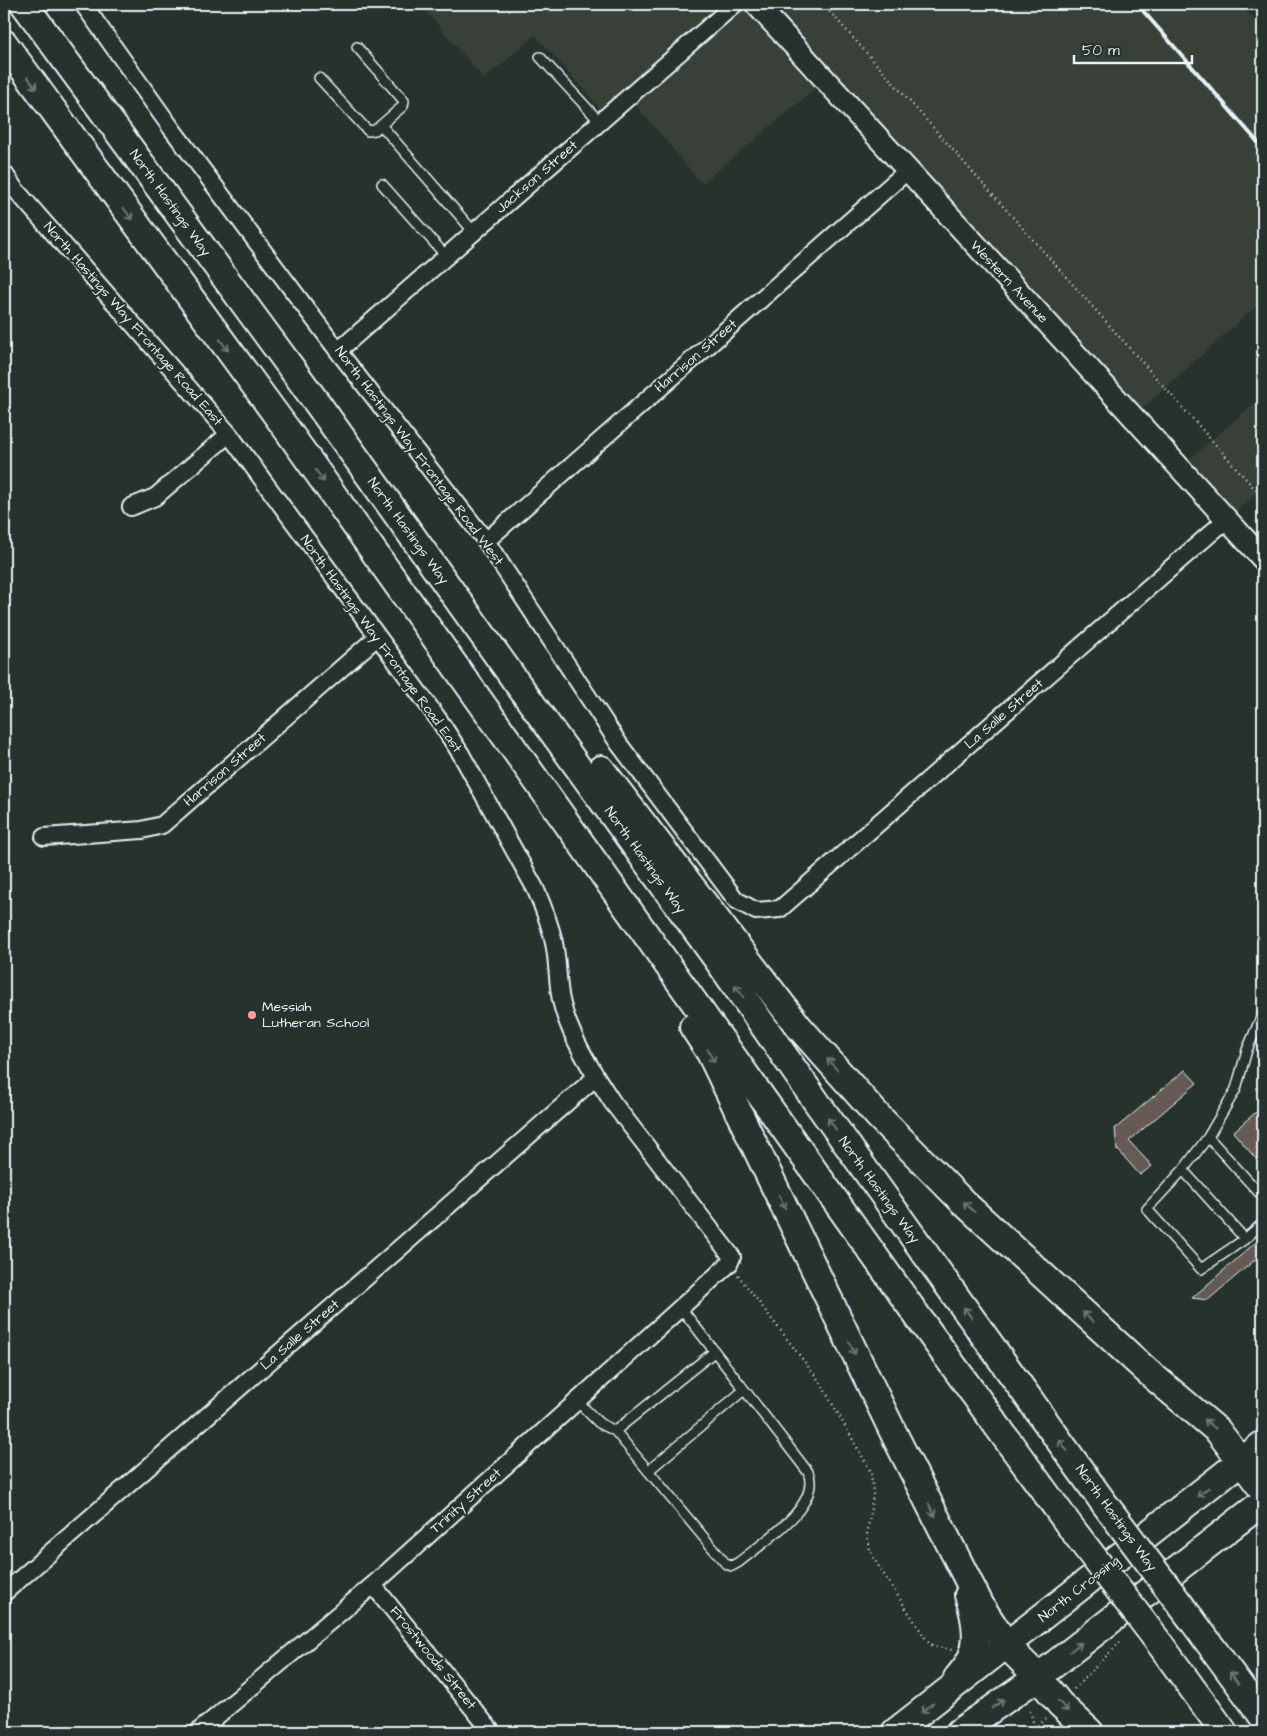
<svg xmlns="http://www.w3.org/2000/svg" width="1267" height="1736" viewBox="0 0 1267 1736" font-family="'Architects Daughter',sans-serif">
  <rect width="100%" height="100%" fill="#26332d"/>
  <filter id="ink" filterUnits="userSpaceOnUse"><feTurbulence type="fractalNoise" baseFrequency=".02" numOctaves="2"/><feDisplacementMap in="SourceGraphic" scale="10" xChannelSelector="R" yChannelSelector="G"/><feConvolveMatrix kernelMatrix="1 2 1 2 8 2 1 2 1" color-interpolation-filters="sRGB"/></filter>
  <g filter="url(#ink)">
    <!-- built -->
    <path fill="#393f39" d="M 420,4 L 1240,4 L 1263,30 L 1263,300 L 1133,417 L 825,80 L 702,184 L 629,97 L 607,116 L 535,35 L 484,79 Z
      M 1263,396 L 1263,488 L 1227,519 L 1180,467 Z"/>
    <!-- building -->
    <path fill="#665a54" stroke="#e8f1f8" d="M 1185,1070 L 1197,1083 L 1129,1141 L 1152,1166 L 1140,1175 L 1118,1150 L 1117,1151 L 1115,1127 L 1116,1128 Z
      M 1263,1106 L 1263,1167 L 1233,1132 Z
      M 1263,1236 L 1263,1253 L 1208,1300 L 1192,1298 Z"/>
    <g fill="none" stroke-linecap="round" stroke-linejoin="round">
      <!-- service casing -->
      <g stroke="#e8f1f8" stroke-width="12">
        <path id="service" d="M 357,47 L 404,101 L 403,106 L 381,125
          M 540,57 L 600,122
          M 319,78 L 368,131 L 375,130 L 381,125 L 474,232
          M 382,184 L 446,256
          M 1263,1013 L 1247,1050 L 1236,1089 L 1208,1137 L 1183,1170 L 1147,1209 L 1201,1269 L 1245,1239 L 1263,1223
          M 1208,1137 L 1263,1197
          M 1183,1170 L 1245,1239
          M 577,1401 L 599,1423 L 615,1431 L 726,1564 L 732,1566 L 739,1562 C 762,1543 822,1506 808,1472 L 681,1308
          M 615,1431 L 714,1352
          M 648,1471 L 744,1390"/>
      </g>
      <!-- minor casing -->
      <g stroke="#e8f1f8" stroke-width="20">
        <path id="minor" d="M 83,4 L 172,129 L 338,351 L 486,541 L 619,744 L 736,900 L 756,911 L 780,909 L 1227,519
          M 4,173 L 14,188 L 229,434 L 439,720 L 461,754 L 535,888 C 543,906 550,923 554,943 C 558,961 557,981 561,1000 C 568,1034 594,1074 613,1103 L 732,1257 L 729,1264 L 373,1585 L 198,1732
          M 338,351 L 735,4
          M 131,507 L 155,497 L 229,434
          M 486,541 L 907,171
          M 44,837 L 142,830 L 162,825 L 377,637
          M 373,1585 L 492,1732
          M 4,1593 L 596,1077"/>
      </g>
      <!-- tertiary casing -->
      <g stroke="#e8f1f8" stroke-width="25">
        <path id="tertiary" d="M 756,4 L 1263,559"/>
      </g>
      <!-- primary casing -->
      <g stroke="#e8f1f8" stroke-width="30">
        <path id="primary" d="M 24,4 L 320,407 L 512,676 L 721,965 L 818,1104 L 1101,1499
          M 4,43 L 288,431 L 918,1317 L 1069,1525
          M 601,769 L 799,1027 L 878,1116 L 963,1202 L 1148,1372 L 1218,1431 L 1263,1490
          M 693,1027 L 710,1053 L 897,1440 L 981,1606 L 1007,1646 L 1038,1677 L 1060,1704 L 1090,1732
          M 1192,1620 L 1263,1717
          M 1160,1644 L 1224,1732
          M 957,1678 C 962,1672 968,1665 971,1658 C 980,1640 974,1613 968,1595
          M 895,1732 L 1263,1444
          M 959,1732 L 1038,1677 L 1263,1502"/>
      </g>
      <!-- path -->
      <path stroke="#e8f1f8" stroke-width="2.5" stroke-dasharray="1 4" stroke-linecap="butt" d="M 823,4 L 1263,498
        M 738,1275 L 820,1382 L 871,1472 L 873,1494 L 867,1535 L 870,1550 L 874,1559 L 926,1639 L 933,1646 L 952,1650
        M 1074,1689 L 1122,1640
        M 1030,1711 L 1035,1728
        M 1030,1732 L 1046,1719"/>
      <!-- service -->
      <use href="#service" stroke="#26332d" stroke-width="9"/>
      <!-- minor -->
      <use href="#minor" stroke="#26332d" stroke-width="16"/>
      <!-- tertiary -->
      <use href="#tertiary" stroke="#26332d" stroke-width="21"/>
      <!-- primary -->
      <use href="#primary" stroke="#26332d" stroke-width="26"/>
      <!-- rail -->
      <path stroke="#e8f1f8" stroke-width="4" d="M 1137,4 L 1263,148"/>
      <!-- primary-bridge casing -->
      <g stroke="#e8f1f8" stroke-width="30" stroke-linecap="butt">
        <path id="primary-bridge" d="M 1101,1499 L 1192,1620
          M 1069,1525 L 1160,1644"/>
      </g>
      <!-- primary-bridge -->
      <use href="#primary-bridge" stroke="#26332d" stroke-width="26"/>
    </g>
    <!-- one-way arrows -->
    <defs><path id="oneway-shaft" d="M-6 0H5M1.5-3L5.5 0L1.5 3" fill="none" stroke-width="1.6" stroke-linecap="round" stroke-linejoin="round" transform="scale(1.25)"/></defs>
    <g stroke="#6a7674">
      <use href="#oneway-shaft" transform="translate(32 83) rotate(54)"/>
      <use href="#oneway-shaft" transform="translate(128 214) rotate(54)"/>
      <use href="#oneway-shaft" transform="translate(224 345) rotate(54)"/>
      <use href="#oneway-shaft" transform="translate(320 476) rotate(54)"/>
      <use href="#oneway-shaft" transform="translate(739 991) rotate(-125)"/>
      <use href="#oneway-shaft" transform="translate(711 1056) rotate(62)"/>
      <use href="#oneway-shaft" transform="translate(832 1064) rotate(-132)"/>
      <use href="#oneway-shaft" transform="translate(832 1124) rotate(-126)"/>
      <use href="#oneway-shaft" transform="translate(782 1202) rotate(64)"/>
      <use href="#oneway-shaft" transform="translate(969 1207) rotate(-137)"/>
      <use href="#oneway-shaft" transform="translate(968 1313) rotate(-126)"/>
      <use href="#oneway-shaft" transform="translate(1088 1317) rotate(-137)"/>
      <use href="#oneway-shaft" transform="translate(852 1348) rotate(64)"/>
      <use href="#oneway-shaft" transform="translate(1210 1424) rotate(-140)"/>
      <use href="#oneway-shaft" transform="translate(1063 1445) rotate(-126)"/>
      <use href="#oneway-shaft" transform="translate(1203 1492) rotate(142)"/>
      <use href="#oneway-shaft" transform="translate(932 1510) rotate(63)"/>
      <use href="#oneway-shaft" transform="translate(1076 1647) rotate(-38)"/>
      <use href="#oneway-shaft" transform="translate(1234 1678) rotate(-126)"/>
      <use href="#oneway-shaft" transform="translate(998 1704) rotate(-35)"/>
      <use href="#oneway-shaft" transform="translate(1063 1706) rotate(46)"/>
      <use href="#oneway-shaft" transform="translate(927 1708) rotate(142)"/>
    </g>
  </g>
  <!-- markers -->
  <circle fill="#ff9aa2" stroke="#26332d" stroke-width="2" cx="252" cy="1015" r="5"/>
  <g text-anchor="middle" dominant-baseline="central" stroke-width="4" stroke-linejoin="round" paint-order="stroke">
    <!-- street labels -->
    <g font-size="14" fill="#e8f1f8" stroke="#26332d">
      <text transform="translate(537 177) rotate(-41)">Jackson Street</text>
      <text transform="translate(170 203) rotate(54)">North Hastings Way</text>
      <text transform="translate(1009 282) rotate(47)">Western Avenue</text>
      <text transform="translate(133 324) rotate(49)">North Hastings Way Frontage Road East</text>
      <text transform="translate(696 356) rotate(-41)">Harrison Street</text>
      <text transform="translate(419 456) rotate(53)">North Hastings Way Frontage Road West</text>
      <text transform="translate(408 531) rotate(54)">North Hastings Way</text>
      <text transform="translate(381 644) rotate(54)">North Hastings Way Frontage Road East</text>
      <text transform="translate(1004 714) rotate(-41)">La Salle Street</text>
      <text transform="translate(225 770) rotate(-41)">Harrison Street</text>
      <text transform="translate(645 860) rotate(54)">North Hastings Way</text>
      <text transform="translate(879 1190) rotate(54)">North Hastings Way</text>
      <text transform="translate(300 1335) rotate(-41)">La Salle Street</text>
      <text transform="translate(466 1501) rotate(-42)">Trinity Street</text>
      <text transform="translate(1116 1518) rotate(54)">North Hastings Way</text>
      <text transform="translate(1079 1589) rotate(-38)">North Crossing</text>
      <text transform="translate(433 1658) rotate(51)">Frostwoods Street</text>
    </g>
    <!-- poi labels -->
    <g font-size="14" fill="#e8f1f8" stroke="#26332d" text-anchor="start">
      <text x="262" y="1007">Messiah<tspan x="262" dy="16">Lutheran School</tspan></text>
    </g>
  </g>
  <!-- margin -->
  <rect width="1267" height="1736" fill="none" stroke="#26332d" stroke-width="20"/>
  <rect x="10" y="10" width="1247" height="1716" fill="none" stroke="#e8f1f8" stroke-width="2" filter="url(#ink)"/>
  <!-- scale -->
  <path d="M1074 55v8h118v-8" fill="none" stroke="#e8f1f8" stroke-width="2.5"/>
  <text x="1082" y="55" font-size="15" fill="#e8f1f8" stroke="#26332d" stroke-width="4" paint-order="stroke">50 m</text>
</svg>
